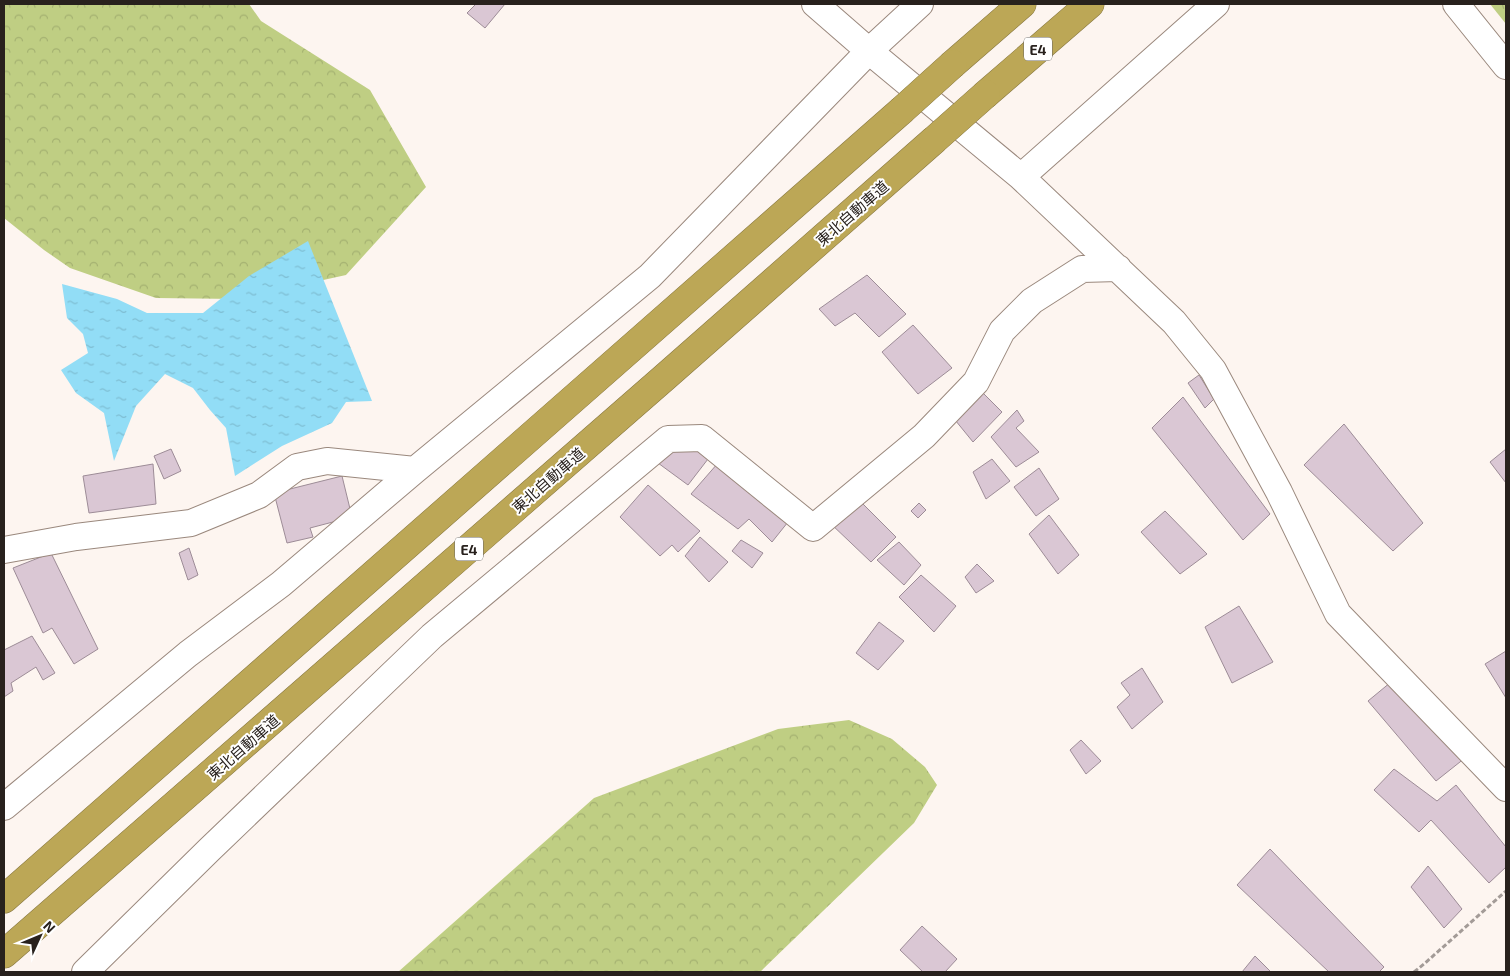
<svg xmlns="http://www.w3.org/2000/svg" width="1510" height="976" viewBox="0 0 1510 976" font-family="'Exo 2','Noto Sans JP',sans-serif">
  <defs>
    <pattern id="grass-tufts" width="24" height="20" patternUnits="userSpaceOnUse" patternTransform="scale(1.25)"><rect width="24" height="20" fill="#bfce83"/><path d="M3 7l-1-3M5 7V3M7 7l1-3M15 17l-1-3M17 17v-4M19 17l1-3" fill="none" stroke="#a4b171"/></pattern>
    <pattern id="forest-crowns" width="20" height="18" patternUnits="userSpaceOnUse" patternTransform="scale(1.25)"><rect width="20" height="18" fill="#bfce83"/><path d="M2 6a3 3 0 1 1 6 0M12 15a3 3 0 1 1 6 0" fill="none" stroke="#a4b171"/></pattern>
    <pattern id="water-ripples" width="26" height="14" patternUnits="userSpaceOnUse" patternTransform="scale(1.25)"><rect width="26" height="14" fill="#92ddf6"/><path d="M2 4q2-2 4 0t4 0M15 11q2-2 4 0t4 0" fill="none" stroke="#7ebdd2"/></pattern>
  </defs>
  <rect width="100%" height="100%" fill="#fdf5f0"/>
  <!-- grass -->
  <path fill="url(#grass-tufts)" d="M 1490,4 L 1506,4 L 1506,24 Z"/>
  <!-- forest -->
  <path fill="url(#forest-crowns)" d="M 4,4 L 249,4 L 261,21 L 370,90 L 426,187 L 346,275 L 237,299 L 156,298 L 70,268 L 44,250 L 4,218 Z
    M 849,720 L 892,739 L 925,767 L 937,785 L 914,823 L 760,972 L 398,972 L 594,798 L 778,729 Z"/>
  <!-- water -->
  <path fill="url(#water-ripples)" d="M 308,241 L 372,401 L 346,402 L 332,423 L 282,446 L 235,476 L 226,428 L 210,410 L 193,388 L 165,374 L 136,406 L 114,461 L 104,413 L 76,393 L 61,370 L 88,353 L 83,334 L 67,318 L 62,284 L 117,299 L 147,313 L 203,313 L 249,276 Z"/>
  <!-- building -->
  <path fill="#dac7d4" stroke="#9d8c97" d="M 476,4 L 505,4 L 485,28 L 467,13 Z
    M 867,275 L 906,314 L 879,337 L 855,313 L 835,326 L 819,309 Z
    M 913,325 L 952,368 L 918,394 L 882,352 Z
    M 1199,375 L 1214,399 L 1205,408 L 1188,383 Z
    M 979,389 L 1002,412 L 973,442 L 951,415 Z
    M 1183,397 L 1270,514 L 1243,540 L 1152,428 Z
    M 1017,410 L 1024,421 L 1016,428 L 1039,452 L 1016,467 L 991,437 Z
    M 1344,424 L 1423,523 L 1393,551 L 1304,465 Z
    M 686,443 L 708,459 L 688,485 L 658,463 L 668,448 Z
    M 171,449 L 181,471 L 164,479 L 154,456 Z
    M 1506,449 L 1506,483 L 1490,462 Z
    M 992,459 L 1010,481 L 986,499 L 973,472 Z
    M 718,463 L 788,522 L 772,542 L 749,519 L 738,529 L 691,494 Z
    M 153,464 L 156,504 L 89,513 L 83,476 Z
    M 1039,468 L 1059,499 L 1036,516 L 1014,487 Z
    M 342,476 L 352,517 L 310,528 L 313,537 L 287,543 L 274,493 Z
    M 648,485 L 700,531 L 678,552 L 672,545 L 660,556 L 620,517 Z
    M 858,499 L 896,537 L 871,562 L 830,523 Z
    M 919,503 L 926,510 L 918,518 L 911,511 Z
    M 1165,511 L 1207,554 L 1180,574 L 1141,532 Z
    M 1049,515 L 1079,555 L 1058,574 L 1029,534 Z
    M 700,537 L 728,562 L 709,582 L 685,556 Z
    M 741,540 L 763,553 L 752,568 L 732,551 Z
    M 899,542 L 921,565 L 904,585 L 877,560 Z
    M 189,548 L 198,575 L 188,580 L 179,553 Z
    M 51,553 L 98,649 L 74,664 L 52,628 L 43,633 L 13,568 Z
    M 977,564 L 994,581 L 976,593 L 965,577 Z
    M 921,575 L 956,606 L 934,632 L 899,597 Z
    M 1239,606 L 1273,662 L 1232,683 L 1205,627 Z
    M 879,622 L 904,641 L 878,670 L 856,653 Z
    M 32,636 L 55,673 L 43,680 L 36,667 L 11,683 L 13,691 L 4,697 L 4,650 Z
    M 1506,651 L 1506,698 L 1485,664 Z
    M 1142,668 L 1163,702 L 1132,729 L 1117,707 L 1130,695 L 1121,683 Z
    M 1391,682 L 1465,758 L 1436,781 L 1368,701 Z
    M 1081,740 L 1101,761 L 1086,774 L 1070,750 Z
    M 1394,769 L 1437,801 L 1456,785 L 1506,847 L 1506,867 L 1489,883 L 1431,820 L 1419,832 L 1374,790 Z
    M 1270,849 L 1384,967 L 1379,972 L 1329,972 L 1237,885 Z
    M 1428,866 L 1462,909 L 1444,928 L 1411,887 Z
    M 922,926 L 957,959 L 945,972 L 923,972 L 900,950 Z
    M 1255,956 L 1271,972 L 1242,972 Z"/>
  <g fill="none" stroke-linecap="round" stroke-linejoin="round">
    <!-- minor casing -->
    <g stroke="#9a887d" stroke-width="28">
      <path id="minor" d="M 815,4 L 869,51 L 1021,177 L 1174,322 L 1213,370 L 1279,492 L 1338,614 L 1506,788
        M 1456,4 L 1506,66
        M 1021,177 L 1216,4
        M 4,550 L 76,537 L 191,523 L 259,495 L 297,467 L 327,461 L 415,470
        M 4,807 L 188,654 L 281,584 L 415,470 L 650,276 L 869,51 L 920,4
        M 85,972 L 209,850 L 432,636 L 668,439 L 702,438 L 813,528 L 924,436 L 976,382 L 1002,331 L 1032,301 L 1082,269 L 1118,268"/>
    </g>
    <!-- motorway casing -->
    <g stroke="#887842" stroke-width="29">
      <path id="motorway" d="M 953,64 L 1022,4
        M 986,94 L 1090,4
        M 4,899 L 901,111
        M 4,954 L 665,377 L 933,141"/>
    </g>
    <!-- path -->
    <path stroke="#a39b97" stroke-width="3" stroke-dasharray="5 2.5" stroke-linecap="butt" d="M 1414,972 L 1424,964 L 1506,891"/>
    <!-- minor -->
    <use href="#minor" stroke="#fff" stroke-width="26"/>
    <!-- motorway -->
    <use href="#motorway" stroke="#bca756" stroke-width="28"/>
    <!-- motorway-bridge casing -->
    <g stroke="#887842" stroke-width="29" stroke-linecap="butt">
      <path id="motorway-bridge" d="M 901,111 L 953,64
        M 933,141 L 986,94"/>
    </g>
    <!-- motorway-bridge -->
    <use href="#motorway-bridge" stroke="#bca756" stroke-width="28"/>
  </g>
  <g text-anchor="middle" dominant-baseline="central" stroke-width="4" stroke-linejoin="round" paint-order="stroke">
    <!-- shield labels -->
    <g fill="#fff" stroke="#686461" stroke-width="1">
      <rect x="1024" y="37.5" width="28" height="23" rx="4"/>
      <rect x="455" y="537.5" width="28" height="23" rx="4"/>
    </g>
    <g font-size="14" font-weight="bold" fill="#28211d">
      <text x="1038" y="49">E4</text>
      <text x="469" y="549">E4</text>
    </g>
    <!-- street labels -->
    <g font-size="15" fill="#28211d" stroke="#fff">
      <text transform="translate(852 213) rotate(-41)">東北自動車道</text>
      <text transform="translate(548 480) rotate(-41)">東北自動車道</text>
      <text transform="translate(243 747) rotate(-41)">東北自動車道</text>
    </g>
  </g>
  <!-- border -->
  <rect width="1510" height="976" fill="none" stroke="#28211d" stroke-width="10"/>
  <!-- north arrow -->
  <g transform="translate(40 936) rotate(46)" stroke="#ffffff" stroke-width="4" paint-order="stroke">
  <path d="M0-4L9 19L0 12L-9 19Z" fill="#28211d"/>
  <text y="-8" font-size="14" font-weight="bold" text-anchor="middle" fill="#28211d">N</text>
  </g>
</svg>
